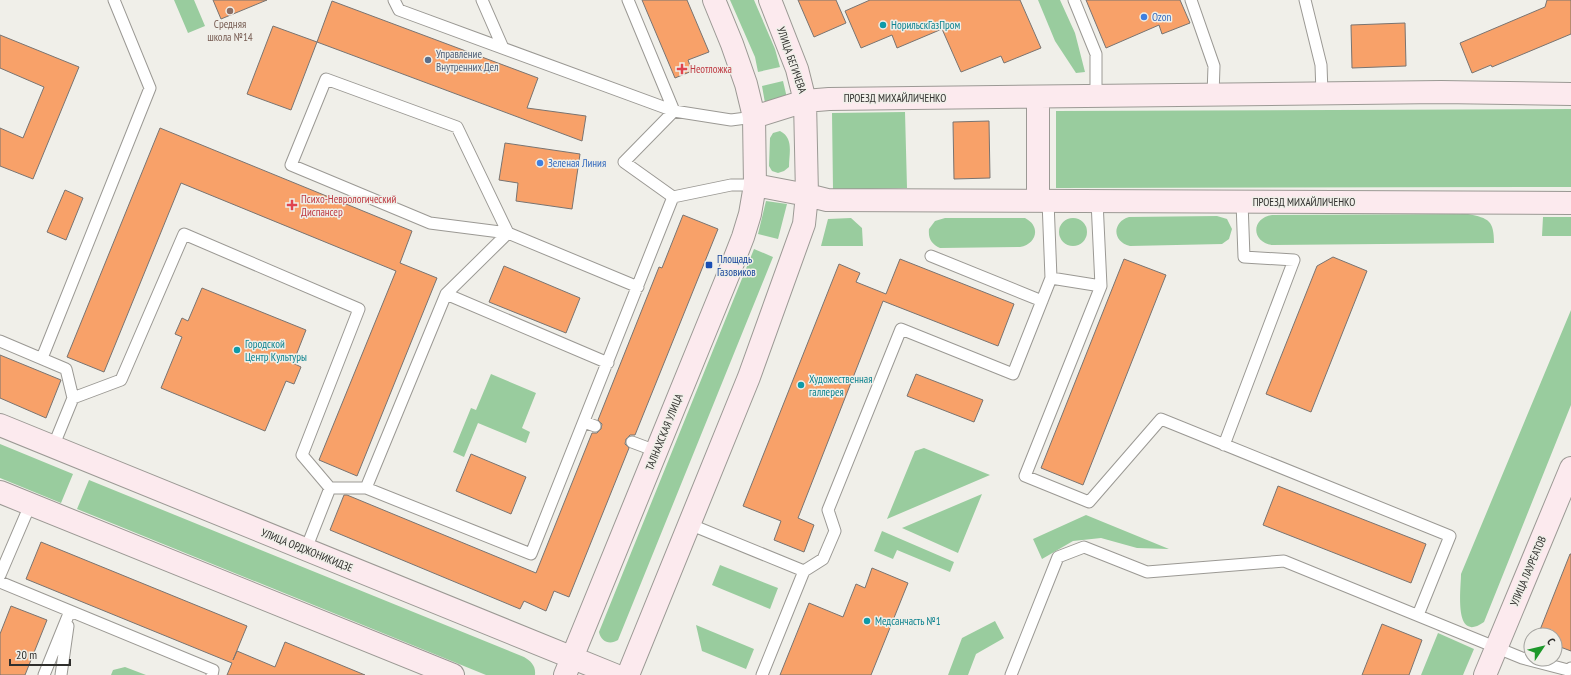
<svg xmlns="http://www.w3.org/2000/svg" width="1571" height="675" viewBox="0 0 1571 675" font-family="'PT Sans Narrow',sans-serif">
  <rect width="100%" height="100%" fill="#f0efe9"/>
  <!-- green -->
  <path fill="#99cc9e" d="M 174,0 L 194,0 L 205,26 L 188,33 Z
    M 730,0 L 754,0 L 775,49 L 780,67 L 758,72 L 755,57 Z
    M 1038,0 L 1060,0 L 1075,33 L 1085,72 L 1076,73 L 1055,41 Z
    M 783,81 L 787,98 L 765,103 L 762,86 Z
    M 1571,109 L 1571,187 L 1056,188 L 1056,111 Z
    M 905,112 L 907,188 L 833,190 L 832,113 Z
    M 780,131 C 794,138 789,153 789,167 L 784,171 L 778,173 L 772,171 L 769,166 L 770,138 L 773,133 Z
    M 766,201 L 787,204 L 778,239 L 758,234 Z
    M 1468,214 C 1489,218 1494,221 1494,243 L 1272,245 C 1251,242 1251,218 1272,215 Z
    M 1217,216 L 1227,219 L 1232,229 L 1229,239 L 1222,244 L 1130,246 C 1112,242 1112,222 1129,217 Z
    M 1543,217 L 1571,217 L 1571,236 L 1542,236 Z
    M1059 232a14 14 0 1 1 28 0a14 14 0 1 1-28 0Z
    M 851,218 L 862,228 L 863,246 L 821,246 L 828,219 Z
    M 945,218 L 1025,218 C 1041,226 1037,244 1020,247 L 940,248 C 932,244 928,239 929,229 L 935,221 Z
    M 754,249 L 773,257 L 618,640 C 610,645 601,642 599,632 Z
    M 1571,310 L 1571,405 L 1484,622 C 1453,644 1461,589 1461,574 Z
    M 491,374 L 536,393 L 522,428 L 530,432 L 526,443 L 478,423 L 464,457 L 453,452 L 471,408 L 476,410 Z
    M 0,444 L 73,474 L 61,503 L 0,478 Z
    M 924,448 L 990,475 L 887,519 L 915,451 Z
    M 89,480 L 524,657 C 531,661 536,666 535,675 L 486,675 L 77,509 Z
    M 982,494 L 958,553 L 902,528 Z
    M 1086,515 L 1169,549 L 1137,548 L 1101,538 L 1073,541 L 1042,559 L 1033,539 Z
    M 882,531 L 954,562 L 950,572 L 897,550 L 893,559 L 874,551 Z
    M 720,565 L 778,588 L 770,609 L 712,585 Z
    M 995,621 L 1004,638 L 976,654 L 968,675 L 948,675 L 962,638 Z
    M 696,625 L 754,649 L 746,669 L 702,651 Z
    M 1438,633 L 1474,649 L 1463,675 L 1421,675 Z
    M 125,667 L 146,675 L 111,675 L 113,670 Z"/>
  <!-- building -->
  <path fill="#f8a169" stroke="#797471" d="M 213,0 L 267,0 L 221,19 Z
    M 642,0 L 687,0 L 709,52 L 688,60 L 692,71 L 675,78 Z
    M 798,0 L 836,0 L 846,23 L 814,37 Z
    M 870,0 L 1020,0 L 1041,48 L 1004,63 L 1001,56 L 961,72 L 942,29 L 897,48 L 892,35 L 861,48 L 845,11 Z
    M 1086,0 L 1180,0 L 1190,23 L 1162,34 L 1159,25 L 1106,48 Z
    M 1547,0 L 1571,0 L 1571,34 L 1492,67 L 1491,65 L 1472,73 L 1460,43 L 1545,7 Z
    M 332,1 L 538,78 L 527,108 L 586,116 L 582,141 L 317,42 Z
    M 1405,23 L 1406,66 L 1352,68 L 1351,25 Z
    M 273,26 L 317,42 L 291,110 L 247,94 Z
    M 0,35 L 79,67 L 33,179 L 0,166 L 0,128 L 23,138 L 44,87 L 0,68 Z
    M 989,121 L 990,178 L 954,179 L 953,122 Z
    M 160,128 L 412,231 L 400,263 L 437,278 L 357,476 L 319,460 L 396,271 L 181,183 L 104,372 L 67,357 Z
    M 505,143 L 580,154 L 572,209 L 516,201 L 518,183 L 499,180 Z
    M 65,190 L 83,198 L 66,240 L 47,232 Z
    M 683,215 L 718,229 L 635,435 L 630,435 L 626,439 L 625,444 L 629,448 L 569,597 L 554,591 L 546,611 L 524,601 L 520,609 L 330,530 L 344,495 L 347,495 L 536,573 L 592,433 L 597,433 L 601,429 L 602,424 L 598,420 L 659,267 L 662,268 Z
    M 1333,257 L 1367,271 L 1311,412 L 1266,394 L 1317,266 Z
    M 900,259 L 1014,304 L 998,346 L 883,301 L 798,518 L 814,525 L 804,552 L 774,540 L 781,521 L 743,506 L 839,264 L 860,273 L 856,282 L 886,294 Z
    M 1124,259 L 1166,275 L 1083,485 L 1041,468 Z
    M 504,266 L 580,298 L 566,333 L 489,302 Z
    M 202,288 L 306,330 L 293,363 L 301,367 L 294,384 L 286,381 L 265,431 L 161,388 L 182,337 L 175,334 L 182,318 L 188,321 Z
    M 0,355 L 61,380 L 46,418 L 0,398 Z
    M 916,374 L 983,400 L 974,422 L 907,396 Z
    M 471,454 L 526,477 L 511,514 L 456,491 Z
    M 1278,486 L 1426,544 L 1411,583 L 1263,525 Z
    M 41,542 L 247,626 L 233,660 L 237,651 L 275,667 L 285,642 L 365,675 L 227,675 L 232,663 L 26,579 Z
    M 1570,554 L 1571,554 L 1571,651 L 1555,645 L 1555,635 L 1538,635 Z
    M 872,568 L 908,583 L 871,675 L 780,675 L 809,603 L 843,617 L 856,584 L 865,588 Z
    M 11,606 L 47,620 L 25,675 L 0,675 L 0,634 Z
    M 1382,624 L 1422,640 L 1409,675 L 1362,675 Z"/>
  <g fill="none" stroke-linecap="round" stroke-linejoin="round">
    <!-- lane casing -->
    <g stroke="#9b9994" stroke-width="13">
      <path id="lane" d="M 394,0 L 399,10 L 674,111 L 731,120 L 754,117
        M 482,0 L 503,48
        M 628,0 L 674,111
        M 1074,0 L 1096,54 L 1096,96
        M 1191,0 L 1214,66 L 1213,95
        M 1305,0 L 1321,65 L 1322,93
        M 673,197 L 624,162 L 674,111
        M 1097,201 L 1101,286 L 1025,476 L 1089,502 L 1161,419 L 1450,536 L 1418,615
        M 508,233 L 457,127 L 326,79 L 291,165 L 430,223 L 508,233 L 638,287
        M 931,256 L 1042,301
        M 1051,278 L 1101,286
        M 446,294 L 608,363
        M 0,341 L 66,369 L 73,398 L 53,447
        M 42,358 L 150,88 L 114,0
        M 73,398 L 121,380 L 184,234 L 359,309 L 302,455 L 330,488
        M 584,422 L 595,426
        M 632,442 L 656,451
        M 1224,445 L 1294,260 L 1244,257 L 1242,202
        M 330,488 L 366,488 L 531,554 L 673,197 L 731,185 L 755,185
        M 366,488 L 446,294 L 508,233
        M 689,524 L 804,571
        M 306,549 L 330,488
        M 0,575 L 30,505
        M 0,582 L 213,670 L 212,675
        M 44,675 L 70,611
        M 61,675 L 68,626
        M 762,675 L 804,571 L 823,559 L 835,531 L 828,510 L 901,329 L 1013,374 L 1051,278 L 1048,201
        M 1011,675 L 1058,557 L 1084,547 L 1147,572 L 1284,561 L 1522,658 L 1568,670 L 1571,668"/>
    </g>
    <!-- secondary casing -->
    <g stroke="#9b9994" stroke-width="24">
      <path id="secondary" d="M 754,117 L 805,101 L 829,99 L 1441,92 L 1571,94
        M 755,185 L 807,195 L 827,200 L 1571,203
        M 1038,201 L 1038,97
        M 0,425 L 615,675
        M 0,492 L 453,675
        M 565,675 L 729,273 L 743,237 L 750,214 L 755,185 L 754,117 L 746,84 L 732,44 L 714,0
        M 628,675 L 749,377 L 804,224 L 807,195 L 805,101 L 797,69 L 770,0
        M 1485,675 L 1571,468"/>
    </g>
    <!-- lane -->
    <use href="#lane" stroke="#fff" stroke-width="11"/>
    <!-- secondary -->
    <use href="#secondary" stroke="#fceaee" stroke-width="22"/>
  </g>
  <!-- markers -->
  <circle fill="#8d6e63" stroke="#f0efe9" stroke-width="1.5" cx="230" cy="11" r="4"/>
  <g fill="#3f7fe0" stroke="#f0efe9" stroke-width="1.5">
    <circle cx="1144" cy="17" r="4"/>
    <circle cx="540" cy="163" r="4"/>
  </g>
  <g fill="#0f9aa8" stroke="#f0efe9" stroke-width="1.5">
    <circle cx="883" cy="25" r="4"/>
    <circle cx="237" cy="350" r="4"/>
    <circle cx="801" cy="385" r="4"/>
    <circle cx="867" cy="621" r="4"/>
  </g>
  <circle fill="#5c6f8a" stroke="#f0efe9" stroke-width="1.5" cx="428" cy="60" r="4"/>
  <g fill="#e0444e" stroke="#f0efe9" stroke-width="1.5">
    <path d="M680 63h4v4h4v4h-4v4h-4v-4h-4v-4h4z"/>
    <path d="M290 199h4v4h4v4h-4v4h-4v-4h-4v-4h4z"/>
  </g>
  <rect fill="#1a4fb4" stroke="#f0efe9" stroke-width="1.5" x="705" y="261" width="8" height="8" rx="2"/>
  <g text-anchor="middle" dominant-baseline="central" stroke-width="3" stroke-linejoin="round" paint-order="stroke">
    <!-- shop labels -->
    <g font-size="11" fill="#366cbe" stroke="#f0efe9" text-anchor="start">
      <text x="1152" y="17">Ozon</text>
      <text x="548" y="163">Зеленая Линия</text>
    </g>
    <!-- education labels -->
    <g font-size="11" fill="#785e54" stroke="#f0efe9">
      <text x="230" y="24">Средняя<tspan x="230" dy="13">школа №14</tspan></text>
    </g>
    <!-- culture labels -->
    <g font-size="11" fill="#0d838f" stroke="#f0efe9" text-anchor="start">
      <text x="891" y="25">НорильскГазПром</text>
      <text x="245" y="344">Городской<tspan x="245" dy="13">Центр Культуры</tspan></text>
      <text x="809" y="379">Художественная<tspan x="809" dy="13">галлерея</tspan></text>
      <text x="875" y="621">Медсанчасть №1</text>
    </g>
    <!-- service labels -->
    <g font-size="11" fill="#4e5e75" stroke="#f0efe9" text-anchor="start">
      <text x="436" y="54">Управление<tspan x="436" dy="13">Внутренних Дел</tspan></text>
    </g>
    <!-- street labels -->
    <g font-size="11" fill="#302f2d" stroke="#f0efe9">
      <text transform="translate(792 60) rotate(71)">УЛИЦА БЕГИЧЕВА</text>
      <text x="895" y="98">ПРОЕЗД МИХАЙЛИЧЕНКО</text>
      <text x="1304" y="202">ПРОЕЗД МИХАЙЛИЧЕНКО</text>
      <text transform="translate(664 432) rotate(-68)">ТАЛНАХСКАЯ УЛИЦА</text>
      <text transform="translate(307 550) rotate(22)">УЛИЦА ОРДЖОНИКИДЗЕ</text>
      <text transform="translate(1528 571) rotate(-67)">УЛИЦА ЛАУРЕАТОВ</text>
    </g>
    <!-- health labels -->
    <g font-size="11" fill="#be3a42" stroke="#f0efe9" text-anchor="start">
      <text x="690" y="69">Неотложка</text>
      <text x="301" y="199">Психо-Неврологический<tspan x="301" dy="13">Диспансер</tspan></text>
    </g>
    <!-- transit labels -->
    <g font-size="11" fill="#164399" stroke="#f0efe9" text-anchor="start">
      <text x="717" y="259">Площадь<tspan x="717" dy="13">Газовиков</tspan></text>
    </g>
  </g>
  <!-- north arrow -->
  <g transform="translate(1543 647) rotate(55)"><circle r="19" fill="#f0efe9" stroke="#a3a29e"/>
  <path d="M0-3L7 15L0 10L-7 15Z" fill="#1d982a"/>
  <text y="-6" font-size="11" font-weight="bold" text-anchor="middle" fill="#302f2d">С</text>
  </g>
  <!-- scale -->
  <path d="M10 659v6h60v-6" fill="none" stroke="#302f2d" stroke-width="2"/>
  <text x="16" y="659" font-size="12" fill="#302f2d" stroke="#f0efe9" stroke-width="3" paint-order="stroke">20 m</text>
</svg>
